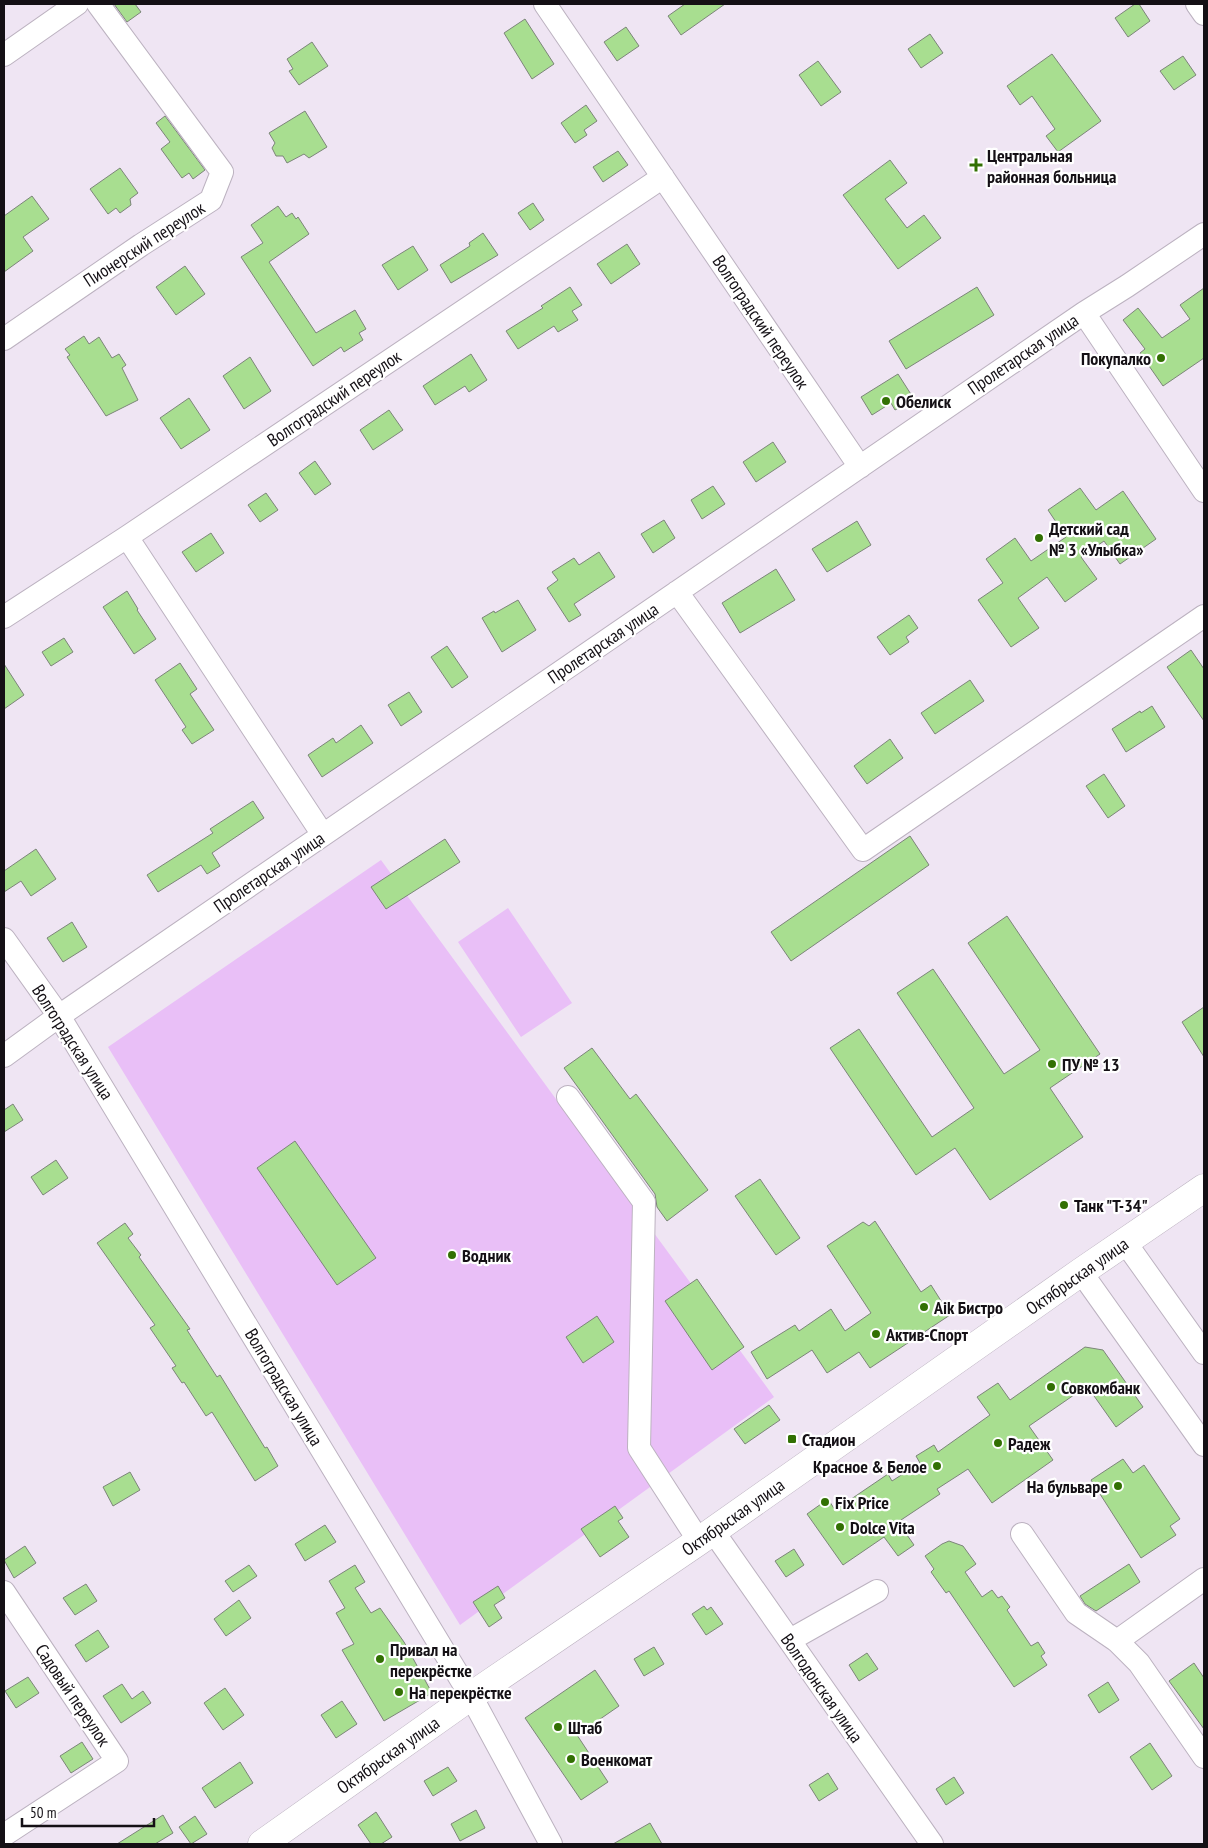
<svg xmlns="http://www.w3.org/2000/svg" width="1208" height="1848" viewBox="0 0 1208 1848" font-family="'PT Sans Narrow',sans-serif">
  <rect width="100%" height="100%" fill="#efe5f3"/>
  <!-- green -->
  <path fill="#e9bff7" d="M 381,860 L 774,1397 L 460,1625 L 108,1047 Z
    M 508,908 L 572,1003 L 521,1037 L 458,942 Z"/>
  <!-- building -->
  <path fill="#a8de90" stroke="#7c8579" d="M 114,4 L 135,4 L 141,12 L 127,22 Z
    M 685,4 L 725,4 L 681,35 L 668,16 Z
    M 1135,4 L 1139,4 L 1150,21 L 1128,37 L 1115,18 Z
    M 525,19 L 554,64 L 532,79 L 504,33 Z
    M 626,27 L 639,46 L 617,61 L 604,42 Z
    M 930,34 L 943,53 L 921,68 L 908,49 Z
    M 312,42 L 328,66 L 299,85 L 289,71 L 293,69 L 287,59 Z
    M 1052,54 L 1101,121 L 1058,152 L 1046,136 L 1055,129 L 1032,96 L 1020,105 L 1007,86 Z
    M 1183,56 L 1196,75 L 1174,90 L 1160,71 Z
    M 818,61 L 841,92 L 821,106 L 799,75 Z
    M 586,105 L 597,121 L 584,130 L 587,135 L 575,143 L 561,123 Z
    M 305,111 L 327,147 L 309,158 L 304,154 L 287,163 L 283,156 L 276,156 L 272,148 L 275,143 L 269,133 Z
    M 165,116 L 205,170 L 193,179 L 189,173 L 182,178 L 161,149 L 170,142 L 156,123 Z
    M 618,151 L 628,165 L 603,182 L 593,167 Z
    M 890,160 L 907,183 L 885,199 L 907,228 L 924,215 L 941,238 L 898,269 L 843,195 Z
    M 120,168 L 138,193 L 130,199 L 131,205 L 120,213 L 116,208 L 108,214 L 90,189 Z
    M 32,196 L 49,219 L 23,237 L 33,251 L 4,272 L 4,216 Z
    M 533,203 L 544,220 L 530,230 L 518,213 Z
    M 278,206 L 286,217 L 292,213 L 296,219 L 298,217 L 309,234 L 269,262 L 316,333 L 355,310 L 366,329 L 359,333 L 363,340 L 344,352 L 341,347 L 313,366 L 241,257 L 263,243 L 251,225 Z
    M 483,233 L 498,255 L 451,283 L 440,265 L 470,246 L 469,243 Z
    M 627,244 L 640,264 L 611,284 L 597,264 Z
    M 413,246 L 428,270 L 398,290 L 382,265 Z
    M 185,266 L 205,294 L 176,315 L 156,287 Z
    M 570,287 L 582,305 L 572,311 L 578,320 L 558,332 L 554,326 L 518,349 L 506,331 L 543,308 L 541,306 Z
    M 977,287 L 994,315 L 906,369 L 889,341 Z
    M 1204,288 L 1204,358 L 1163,386 L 1140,353 L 1145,349 L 1123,320 L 1138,308 L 1162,338 L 1190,319 L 1180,305 Z
    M 84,336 L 89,344 L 99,337 L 112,358 L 119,354 L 126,365 L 122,368 L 138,400 L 106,416 L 67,357 L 70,355 L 65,349 Z
    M 471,354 L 487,380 L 469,392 L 465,386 L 435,405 L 423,386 Z
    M 250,357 L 271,391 L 244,409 L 223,376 Z
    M 898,374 L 914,399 L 895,410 L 891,403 L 872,415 L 861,397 Z
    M 189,398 L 210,430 L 181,449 L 160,418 Z
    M 389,410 L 403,430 L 373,450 L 360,430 Z
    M 773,442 L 786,462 L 756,482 L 743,462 Z
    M 315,461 L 331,484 L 315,495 L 299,473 Z
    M 713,486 L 725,504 L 702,519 L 691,500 Z
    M 1080,488 L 1096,510 L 1123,491 L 1156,539 L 1120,564 L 1104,541 L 1081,557 L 1097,579 L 1065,602 L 1047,577 L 1018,598 L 1039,628 L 1011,647 L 978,600 L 1003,583 L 986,559 L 1015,538 L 1031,561 L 1066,537 L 1048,510 Z
    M 266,493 L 278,510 L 260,522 L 248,505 Z
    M 664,520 L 675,538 L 653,553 L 641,534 Z
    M 857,521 L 871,545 L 827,572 L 812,549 Z
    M 211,533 L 224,553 L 196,572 L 182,552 Z
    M 599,552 L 615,577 L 574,604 L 581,615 L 569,622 L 547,588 L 558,580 L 552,572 L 574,558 L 579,565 Z
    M 776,569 L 795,600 L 740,633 L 722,603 Z
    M 127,591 L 138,609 L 137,610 L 156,639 L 134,654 L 103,607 Z
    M 518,600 L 536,630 L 502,652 L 482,618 L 494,611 L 495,613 Z
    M 909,615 L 918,628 L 906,637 L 909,642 L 890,655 L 877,637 Z
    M 64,638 L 73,652 L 51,666 L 42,652 Z
    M 447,646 L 468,677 L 452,688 L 431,657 Z
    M 1191,650 L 1204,669 L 1204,721 L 1167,667 Z
    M 180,663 L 197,689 L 190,694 L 214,730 L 192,744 L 182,730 L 186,727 L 155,680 Z
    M 4,664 L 24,695 L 4,709 Z
    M 970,680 L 984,701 L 935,734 L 921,713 Z
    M 409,692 L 422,712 L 401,726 L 388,705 Z
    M 1152,706 L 1165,727 L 1126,752 L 1112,729 L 1140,711 L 1141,713 Z
    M 361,725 L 373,743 L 322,777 L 308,755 L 333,738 L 336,743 Z
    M 890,739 L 903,758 L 867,784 L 854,766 Z
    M 1104,774 L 1125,806 L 1108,818 L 1086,786 Z
    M 253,801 L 264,818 L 212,853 L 220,866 L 207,874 L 201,865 L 158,892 L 147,875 L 213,833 L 210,829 Z
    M 910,836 L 929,865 L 791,961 L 771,932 Z
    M 445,839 L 460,862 L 386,909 L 371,887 Z
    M 36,849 L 56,879 L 31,896 L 21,881 L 4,892 L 4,871 Z
    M 1007,916 L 1100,1054 L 1050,1088 L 1083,1137 L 990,1200 L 955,1148 L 916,1175 L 830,1048 L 859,1029 L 932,1137 L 974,1108 L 897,993 L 933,969 L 1004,1074 L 1040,1050 L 968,943 Z
    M 72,922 L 87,947 L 63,962 L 47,938 Z
    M 1204,1007 L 1204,1057 L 1182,1022 Z
    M 592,1048 L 630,1099 L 636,1094 L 708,1190 L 667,1221 L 657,1207 L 655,1194 L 564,1068 Z
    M 13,1104 L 23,1120 L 4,1132 L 4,1110 Z
    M 295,1141 L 376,1258 L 337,1285 L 257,1168 Z
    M 56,1160 L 68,1178 L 43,1195 L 31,1177 Z
    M 760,1179 L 800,1238 L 776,1255 L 735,1196 Z
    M 875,1221 L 921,1292 L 931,1285 L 950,1315 L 870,1368 L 859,1352 L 827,1373 L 812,1350 L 767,1379 L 751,1352 L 795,1325 L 799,1331 L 831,1309 L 845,1331 L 871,1313 L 827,1246 L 863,1222 L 869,1226 Z
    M 125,1223 L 133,1234 L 128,1238 L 141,1255 L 139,1257 L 190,1329 L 187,1330 L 217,1377 L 220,1375 L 265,1448 L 267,1447 L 278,1466 L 255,1481 L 212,1412 L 206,1416 L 184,1382 L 182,1383 L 172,1368 L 176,1366 L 150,1328 L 155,1325 L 97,1243 Z
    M 697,1279 L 744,1347 L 712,1370 L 665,1301 Z
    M 597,1316 L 614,1342 L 583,1363 L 566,1337 Z
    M 1085,1347 L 1103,1350 L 1143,1407 L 1116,1427 L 1087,1386 L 1029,1426 L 1053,1460 L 992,1503 L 968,1469 L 937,1489 L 940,1494 L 898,1522 L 914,1545 L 898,1556 L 884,1537 L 843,1565 L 807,1514 L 828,1499 L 835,1510 L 888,1474 L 892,1481 L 920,1463 L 916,1456 L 934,1445 L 938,1452 L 990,1415 L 977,1397 L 998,1383 L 1010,1400 Z
    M 769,1405 L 780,1420 L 745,1444 L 734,1429 Z
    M 1123,1459 L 1133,1473 L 1144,1465 L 1180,1519 L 1170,1526 L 1176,1535 L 1141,1558 L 1091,1480 Z
    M 130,1472 L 140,1490 L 113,1506 L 103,1487 Z
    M 615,1506 L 623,1518 L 618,1521 L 629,1537 L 600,1557 L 581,1529 Z
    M 325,1525 L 336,1542 L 305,1561 L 295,1544 Z
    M 949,1541 L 963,1546 L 976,1564 L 965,1572 L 982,1597 L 992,1590 L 998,1598 L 1002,1596 L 1010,1607 L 1007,1610 L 1031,1646 L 1038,1642 L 1045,1653 L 1041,1656 L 1047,1665 L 1014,1687 L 949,1591 L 946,1593 L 931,1572 L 934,1569 L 925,1556 L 942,1544 Z
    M 25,1546 L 36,1563 L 14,1578 L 4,1560 Z
    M 794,1549 L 804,1565 L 786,1577 L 775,1561 Z
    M 1129,1564 L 1140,1582 L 1096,1611 L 1085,1604 L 1080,1596 Z
    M 249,1565 L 257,1576 L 233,1592 L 225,1581 Z
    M 355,1565 L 365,1582 L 355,1588 L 371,1613 L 380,1608 L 404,1642 L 432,1693 L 384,1721 L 342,1650 L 354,1644 L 336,1613 L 345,1608 L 329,1581 Z
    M 86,1584 L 97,1601 L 75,1615 L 63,1598 Z
    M 498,1586 L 505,1598 L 494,1605 L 502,1618 L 489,1627 L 473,1602 Z
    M 239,1600 L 251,1618 L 226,1636 L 214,1619 Z
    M 704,1606 L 707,1610 L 711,1607 L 723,1624 L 706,1635 L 692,1614 Z
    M 98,1630 L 109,1647 L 86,1662 L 75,1645 Z
    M 654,1647 L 664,1664 L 644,1676 L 634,1659 Z
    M 867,1653 L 878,1669 L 859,1681 L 849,1665 Z
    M 1194,1663 L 1204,1678 L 1204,1729 L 1169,1681 Z
    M 595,1670 L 619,1706 L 577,1735 L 608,1782 L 581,1800 L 525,1718 Z
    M 28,1677 L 39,1693 L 16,1708 L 5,1691 Z
    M 1108,1682 L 1119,1700 L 1099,1713 L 1088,1695 Z
    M 122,1684 L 132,1699 L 143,1691 L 151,1703 L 121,1723 L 103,1696 Z
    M 225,1688 L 244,1715 L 223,1730 L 204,1703 Z
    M 342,1701 L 357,1724 L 336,1738 L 321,1715 Z
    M 82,1742 L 93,1759 L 71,1773 L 60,1756 Z
    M 1150,1743 L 1172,1776 L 1152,1790 L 1130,1757 Z
    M 240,1762 L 253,1783 L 215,1808 L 202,1788 Z
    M 448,1767 L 457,1781 L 433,1796 L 424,1781 Z
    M 828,1773 L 838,1789 L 819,1801 L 809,1785 Z
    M 954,1777 L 964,1793 L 946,1805 L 936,1789 Z
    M 476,1810 L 485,1828 L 460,1841 L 451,1824 Z
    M 376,1812 L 392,1837 L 381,1844 L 371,1844 L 358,1825 Z
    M 163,1815 L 173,1833 L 155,1844 L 117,1844 Z
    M 195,1816 L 207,1834 L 191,1844 L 179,1827 Z
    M 650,1823 L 662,1844 L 613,1844 Z"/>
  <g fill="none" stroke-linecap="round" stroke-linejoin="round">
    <!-- minor casing -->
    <g stroke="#bcb2c0" stroke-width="24">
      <path id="minor" d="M 545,4 L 860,467
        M 1197,4 L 1204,14
        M 4,55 L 77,4
        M 1084,313 L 1204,491
        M 4,339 L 141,245 L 211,200 L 222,172 L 98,4
        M 127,537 L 323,835
        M 677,592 L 863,850 L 1204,616
        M 4,617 L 127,537 L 663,177
        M 4,939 L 59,1016 L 471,1696 L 551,1844
        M 4,1056 L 59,1016 L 1084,313 L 1127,286 L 1204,234
        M 568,1097 L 644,1202 L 639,1448 L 699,1541
        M 1125,1242 L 1204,1353
        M 1081,1272 L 1204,1445
        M 713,1531 L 932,1844
        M 1022,1534 L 1076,1613 L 1117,1641 L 1139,1663 L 1204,1757
        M 4,1592 L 117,1761 L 4,1835
        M 790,1640 L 877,1591
        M 1117,1641 L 1204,1579"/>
    </g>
    <!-- major casing -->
    <g stroke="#bcb2c0" stroke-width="29">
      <path id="major" d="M 262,1844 L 471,1696 L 699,1541 L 1081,1272 L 1204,1188"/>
    </g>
    <!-- minor -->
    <use href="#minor" stroke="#fff" stroke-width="22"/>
    <!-- major -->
    <use href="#major" stroke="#fff" stroke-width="28"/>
  </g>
  <!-- markers -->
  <g fill="#327003" stroke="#fff" stroke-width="2">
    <path d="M973.5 157.5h5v5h5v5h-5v5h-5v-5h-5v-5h5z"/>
    <circle cx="1161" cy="358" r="5"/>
    <circle cx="886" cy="401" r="5"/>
    <circle cx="1039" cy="538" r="5"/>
    <circle cx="1052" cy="1064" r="5"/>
    <circle cx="1064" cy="1205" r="5"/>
    <circle cx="452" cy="1255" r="5"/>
    <circle cx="924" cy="1307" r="5"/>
    <circle cx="876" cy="1334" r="5"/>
    <circle cx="1051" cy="1387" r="5"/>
    <rect x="787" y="1434" width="10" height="10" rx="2.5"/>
    <circle cx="998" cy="1443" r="5"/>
    <circle cx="937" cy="1466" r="5"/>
    <circle cx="1118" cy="1486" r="5"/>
    <circle cx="825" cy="1502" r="5"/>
    <circle cx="840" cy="1527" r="5"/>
    <circle cx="380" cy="1659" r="5"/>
    <circle cx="399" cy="1692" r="5"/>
    <circle cx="558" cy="1727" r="5"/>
    <circle cx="571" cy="1759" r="5"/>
  </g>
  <g text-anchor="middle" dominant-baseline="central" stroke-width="4.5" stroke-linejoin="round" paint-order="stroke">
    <!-- poi labels -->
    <g font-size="18" font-weight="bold" fill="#141015" stroke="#fff" text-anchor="start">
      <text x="987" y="155">Центральная<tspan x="987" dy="21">районная больница</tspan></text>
      <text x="1151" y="358" text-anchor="end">Покупалко</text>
      <text x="896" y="401">Обелиск</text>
      <text x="1049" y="528">Детский сад<tspan x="1049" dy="21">№ 3 «Улыбка»</tspan></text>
      <text x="1062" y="1064">ПУ № 13</text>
      <text x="1074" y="1205">Танк "Т-34"</text>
      <text x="462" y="1255">Водник</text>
      <text x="934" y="1307">Aik Бистро</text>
      <text x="886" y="1334">Актив-Спорт</text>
      <text x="1061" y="1387">Совкомбанк</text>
      <text x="802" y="1439">Стадион</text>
      <text x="1008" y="1443">Радеж</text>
      <text x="927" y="1466" text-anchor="end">Красное &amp; Белое</text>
      <text x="1108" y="1486" text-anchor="end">На бульваре</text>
      <text x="835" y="1502">Fix Price</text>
      <text x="850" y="1527">Dolce Vita</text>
      <text x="390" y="1649">Привал на<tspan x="390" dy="21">перекрёстке</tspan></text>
      <text x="409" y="1692">На перекрёстке</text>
      <text x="568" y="1727">Штаб</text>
      <text x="581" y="1759">Военкомат</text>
    </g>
    <!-- street labels -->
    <g font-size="18" fill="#141015" stroke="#fff">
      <text transform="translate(144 244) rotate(-33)">Пионерский переулок</text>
      <text transform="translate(761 322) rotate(56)">Волгоградский переулок</text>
      <text transform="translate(1023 354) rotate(-34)">Пролетарская улица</text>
      <text transform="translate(334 398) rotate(-34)">Волгоградский переулок</text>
      <text transform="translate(603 643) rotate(-34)">Пролетарская улица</text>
      <text transform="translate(269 872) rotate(-34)">Пролетарская улица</text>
      <text transform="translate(73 1042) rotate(57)">Волгоградская улица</text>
      <text transform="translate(1077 1276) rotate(-35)">Октябрьская улица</text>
      <text transform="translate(284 1387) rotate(59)">Волгоградская улица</text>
      <text transform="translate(733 1517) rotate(-35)">Октябрьская улица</text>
      <text transform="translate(822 1688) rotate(55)">Волгодонская улица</text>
      <text transform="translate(73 1695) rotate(56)">Садовый переулок</text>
      <text transform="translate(388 1755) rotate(-35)">Октябрьская улица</text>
    </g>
  </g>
  <!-- border -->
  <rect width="1208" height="1848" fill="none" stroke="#141015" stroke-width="10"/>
  <!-- scale -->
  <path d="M22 1818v8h132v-8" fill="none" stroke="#141015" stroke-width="2.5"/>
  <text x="30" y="1818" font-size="15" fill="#141015" stroke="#ffffff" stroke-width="4" paint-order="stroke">50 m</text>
</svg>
